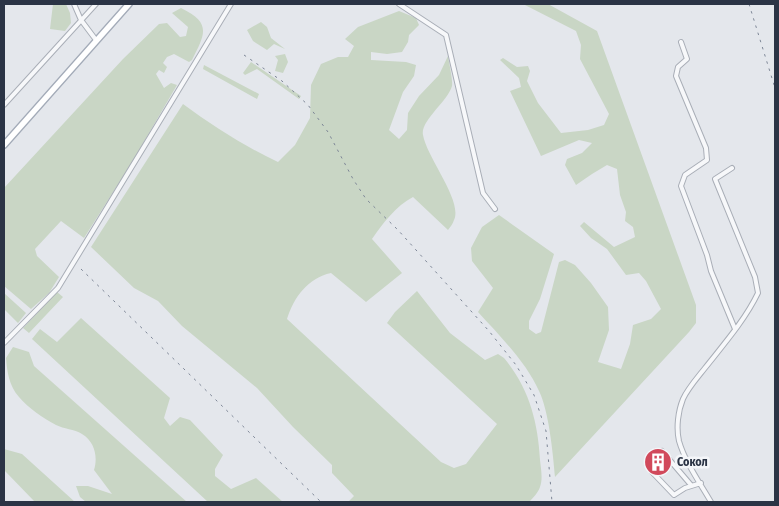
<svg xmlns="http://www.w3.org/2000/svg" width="779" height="506" viewBox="0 0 779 506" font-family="'Fira Sans Condensed',sans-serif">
  <rect width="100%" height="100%" fill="#e4e7ec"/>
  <!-- green -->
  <path fill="#c9d6c5" d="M 53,4 L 66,4 L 70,13 L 71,23 L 65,31 L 50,29 Z
    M 523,4 L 548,4 L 597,31 L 696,305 L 696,323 L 689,332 L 555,477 C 553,454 549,411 539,391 C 526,362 499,335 478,312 L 493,288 L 472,261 L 471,248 L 482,227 L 499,215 L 554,254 L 540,299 L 529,321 L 529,329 L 536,334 L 541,332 L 559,262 L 565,260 L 575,265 L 591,283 L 608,307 L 609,330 L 598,362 L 621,369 L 630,344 L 633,325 L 651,319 L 661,309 L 646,281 L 639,273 L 626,275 L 607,249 L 591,238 L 580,226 L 584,222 L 614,247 L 635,237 L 633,227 L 625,221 L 626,212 L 620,195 L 617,169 L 607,165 L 592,174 L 576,185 L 565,165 L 567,159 L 582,153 L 592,143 L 579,140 L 541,156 L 510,91 L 521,87 L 519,78 L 500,60 L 503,58 L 517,67 L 528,66 L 530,71 L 527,81 L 538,103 L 561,133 L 588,130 L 604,125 L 609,114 L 580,59 L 581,45 L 576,31 Z
    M 181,8 C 212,23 205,34 192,60 L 189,62 L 174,54 L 167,57 L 163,63 L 167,67 L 164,73 L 159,70 L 156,74 L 164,88 L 171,83 L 177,85 L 131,164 L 84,238 L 61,221 L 35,249 L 37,256 L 59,277 L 49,293 L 31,309 L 4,286 L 4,188 L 123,59 L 159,24 L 167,23 L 180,37 L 186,36 L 188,27 L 172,13 Z
    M 399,11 L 416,18 L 419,25 L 409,35 L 408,42 L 402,52 L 387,54 L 371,52 L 371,60 L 406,62 L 416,65 L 414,76 L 403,92 L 389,130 L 399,139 L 407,130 L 408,113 L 419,96 L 439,75 L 448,56 C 449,63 453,80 452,86 C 448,101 420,121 423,135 C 427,158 463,201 454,220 C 453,224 450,227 448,230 L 413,197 C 396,206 383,223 372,239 L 402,273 L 366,302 L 331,273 C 308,278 294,297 287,319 L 441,462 L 454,468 L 466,464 L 497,424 L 387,323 L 395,312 L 417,291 L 450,333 L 485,360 L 498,354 L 504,358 C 529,388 538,422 540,460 C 541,469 543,479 540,487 C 538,493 533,498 529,502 L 348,502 L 354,496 L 332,473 L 332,465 L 293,427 L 257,388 L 182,326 L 158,301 L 134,288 L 91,247 L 183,104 C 213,126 244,146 278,162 L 295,145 L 310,118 L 311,85 L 321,64 L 338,57 L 348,57 L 354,46 L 345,39 L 358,27 Z
    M 261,22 L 267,27 L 271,38 L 285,49 L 274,44 L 267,50 L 253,41 L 247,30 Z
    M 285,54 L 288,62 L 283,73 L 275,71 L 278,60 L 275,56 Z
    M 251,62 L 301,96 L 299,99 L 257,69 L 245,75 L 243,73 Z
    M 204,65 L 259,94 L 257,99 L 203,69 Z
    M 57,292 L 63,297 L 29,333 L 23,328 Z
    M 4,293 L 26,313 L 18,323 L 4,309 Z
    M 81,318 L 170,398 L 164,418 L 170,426 L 180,417 L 190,420 L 223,455 L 215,469 L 215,476 L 231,489 L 256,478 L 283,502 L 208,502 L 32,339 L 40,329 L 57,342 Z
    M 13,347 L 29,352 L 34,366 L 187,502 L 86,502 L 80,497 L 76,486 L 88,486 L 112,494 L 94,470 C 98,457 95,442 82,434 C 74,429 64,429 56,425 C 43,418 28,408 19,397 C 9,386 7,371 6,358 Z
    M 4,449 L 22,454 L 75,502 L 35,502 L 4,470 Z"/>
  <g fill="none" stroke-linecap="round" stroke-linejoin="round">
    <!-- street casing -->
    <g stroke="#a9aeb7" stroke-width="6">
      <path id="street" d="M 74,4 L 81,20 L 96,40
        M 399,4 L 446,35 L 483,193 L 495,209
        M 681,42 L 687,59 L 678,67 L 676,76 L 706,148 L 707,160 L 685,175 L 681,186 L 707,255 L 711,271 L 735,329
        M 4,105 L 96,4
        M 4,343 L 58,288 L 231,4
        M 662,451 L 691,485
        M 652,472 L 674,495 L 685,488 L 701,483
        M 711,502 C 700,483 685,462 679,441 C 676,428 678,411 683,399 C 688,388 698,377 705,368 C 724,344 745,320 758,293 L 755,277 L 715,179 L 732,168"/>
    </g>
    <!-- primary casing -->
    <g stroke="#a3abb8" stroke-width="8">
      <path id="primary" d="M 4,145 L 129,4"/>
    </g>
    <!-- street -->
    <use href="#street" stroke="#f7f8fa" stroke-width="4"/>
    <!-- primary -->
    <use href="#primary" stroke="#fff" stroke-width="5.5"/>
    <!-- rail -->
    <path stroke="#7d8696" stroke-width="1" stroke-dasharray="2.5 5" stroke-linecap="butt" d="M 749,4 L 775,88
      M 244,55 L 282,81 L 308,105 L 328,132 L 353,179 L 366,199 L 398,230 L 489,331 L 516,365 L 534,395 L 546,431 L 552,502
      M 81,269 L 321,502"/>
  </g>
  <!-- icons -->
  <defs>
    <g id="building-disc" transform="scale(1.4375)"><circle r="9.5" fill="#d1495b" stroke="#f4f6f9"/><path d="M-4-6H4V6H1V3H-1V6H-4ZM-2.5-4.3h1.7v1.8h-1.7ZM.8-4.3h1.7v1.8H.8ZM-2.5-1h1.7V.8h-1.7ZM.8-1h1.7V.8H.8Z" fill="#fff"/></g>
  </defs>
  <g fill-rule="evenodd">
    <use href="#building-disc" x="658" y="462"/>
  </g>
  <g text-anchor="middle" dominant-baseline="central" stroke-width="5" stroke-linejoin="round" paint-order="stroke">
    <!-- poi labels -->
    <g font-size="12" font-weight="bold" fill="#2b3445" stroke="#f4f6f9" text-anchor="start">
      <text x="677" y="462">Сокол</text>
    </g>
  </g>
  <!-- border -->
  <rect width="779" height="506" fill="none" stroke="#2b3445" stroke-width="10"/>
</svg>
